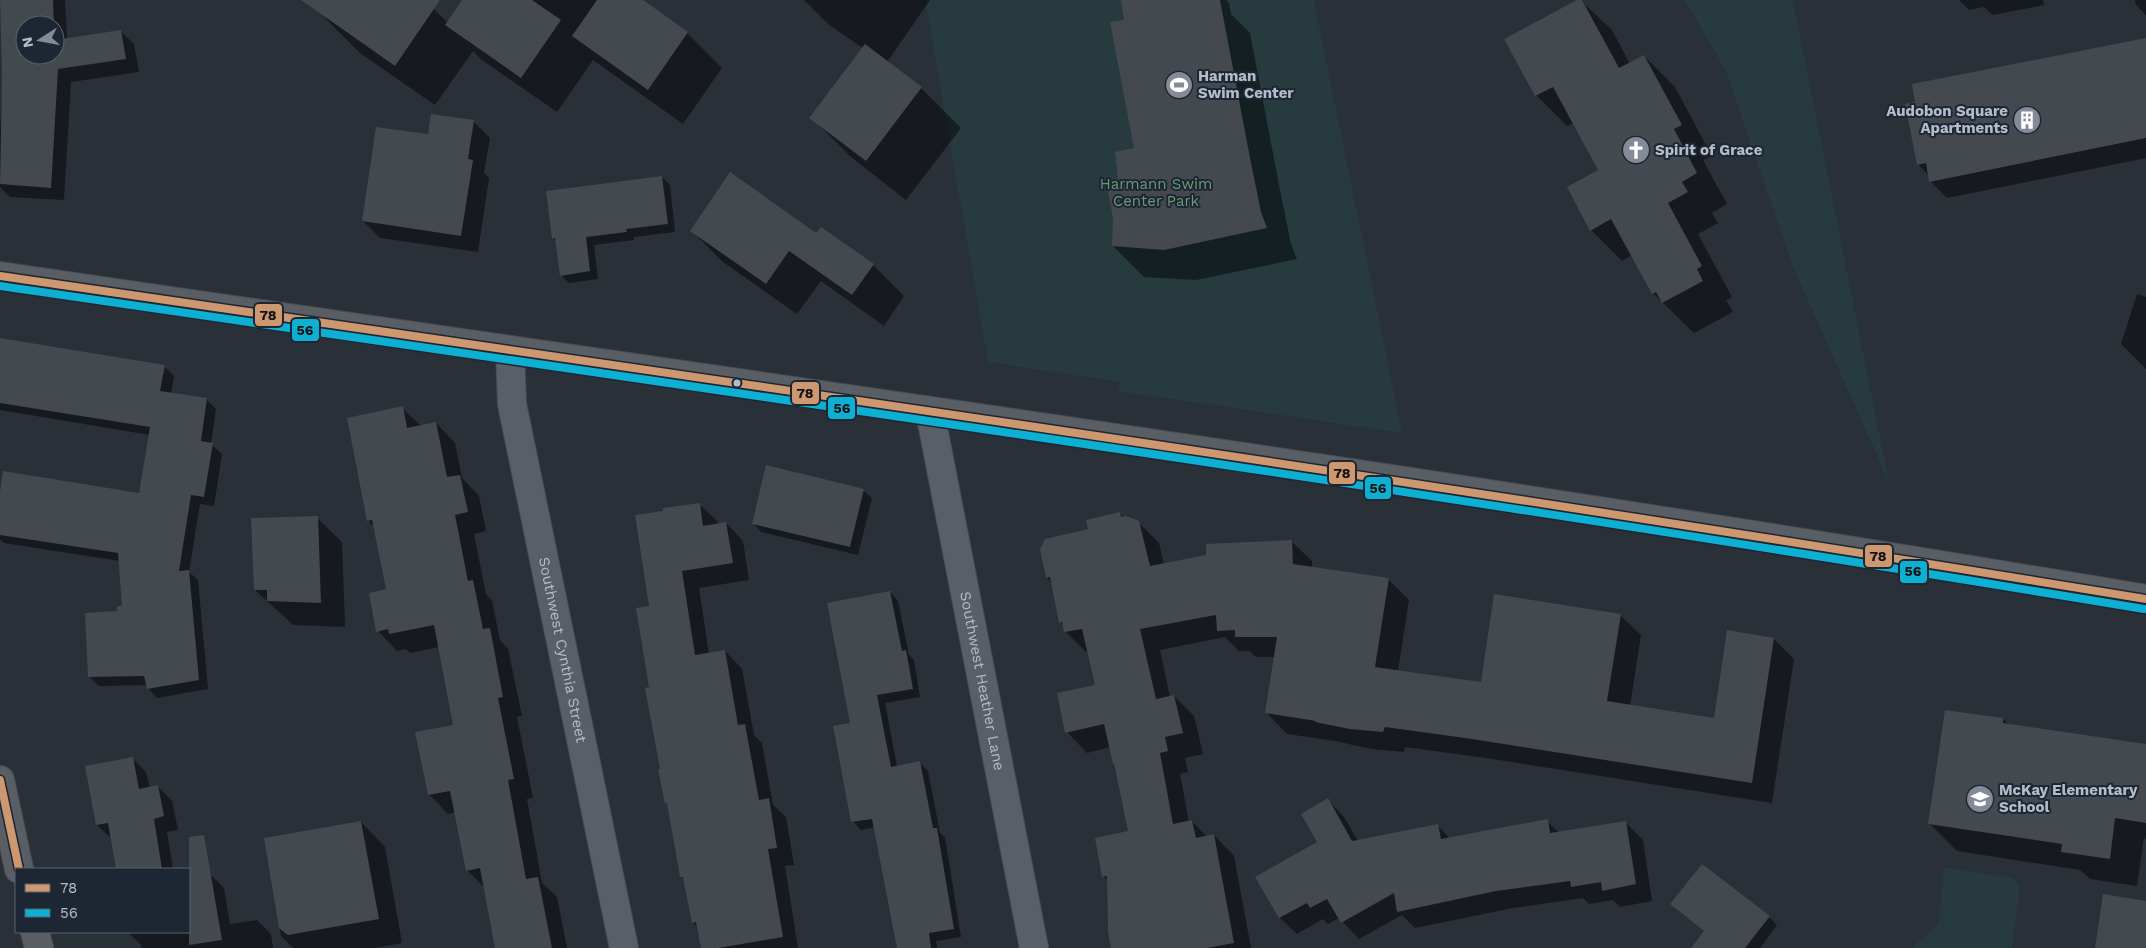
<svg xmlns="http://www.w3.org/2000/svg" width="2146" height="948" viewBox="0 0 2146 948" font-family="'Work Sans',sans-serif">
  <rect width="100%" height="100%" fill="#2a3038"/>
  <!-- green -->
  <path fill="#273a3e" d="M 925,0 L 1314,0 L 1402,433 L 1118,391 L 1120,382 L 988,362 Z
    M 1685,0 L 1793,0 L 1889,482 L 1793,267 L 1726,71 Z
    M 1944,867 L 2014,878 L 2020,888 L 2012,948 L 1912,948 L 1939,923 Z"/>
  <!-- shadow -->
  <path fill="#0007" fill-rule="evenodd" d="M 0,0 L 65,0 L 67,39 L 120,31 L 134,44 L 139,72 L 71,82 L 64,200 L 10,197 L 0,187 L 0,129 L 3,73 ZM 25,25 L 55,25 L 55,55 L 25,55 Z
    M 329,0 L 421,0 L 434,9 L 448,23 L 464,0 L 641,0 L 687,33 L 722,68 L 683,124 L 593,60 L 557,112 L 482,60 L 473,51 L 435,105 L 360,53 L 320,13 Z
    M 804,0 L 930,0 L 887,62 L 921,88 L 961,128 L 906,200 L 851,157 L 811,117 L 863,48 L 829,25 Z
    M 1122,0 L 1226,0 L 1229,3 L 1231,14 L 1250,33 L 1280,190 L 1291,244 L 1297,259 L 1196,280 L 1144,277 L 1113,246 L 1120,180 L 1136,149 L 1125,21 Z
    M 1580,0 L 1612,30 L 1630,64 L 1644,56 L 1675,87 L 1712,156 L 1703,160 L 1727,204 L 1712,213 L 1718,223 L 1698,234 L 1732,297 L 1726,300 L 1733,312 L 1694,333 L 1653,293 L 1632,255 L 1622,261 L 1591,230 L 1599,171 L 1574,123 L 1567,126 L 1536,95 Z
    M 1959,0 L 2043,0 L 2044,5 L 1993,15 L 1984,7 L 1969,10 Z
    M 2135,0 L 2146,0 L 2146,15 L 2136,5 Z
    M 2146,40 L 2146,158 L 1947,198 L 1930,181 L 1929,176 L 1918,164 Z
    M 473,121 L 490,138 L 484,173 L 489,178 L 478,252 L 380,238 L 363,221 L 429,136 Z
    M 662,177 L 670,185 L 675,232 L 634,237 L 634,240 L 594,245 L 598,279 L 569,283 L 561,275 L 557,242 L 553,238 Z
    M 691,230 L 817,235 L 873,265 L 904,296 L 884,326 L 821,281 L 797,314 L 723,262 Z
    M 2137,294 L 2146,297 L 2146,369 L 2121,344 Z
    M 0,340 L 164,366 L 174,376 L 171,394 L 206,399 L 216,409 L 211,444 L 222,454 L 214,506 L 200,504 L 189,572 L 198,580 L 208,689 L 157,698 L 148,688 L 147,685 L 99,686 L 90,677 L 118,612 L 123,607 L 120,561 L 4,543 L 0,539 L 0,500 L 140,494 L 150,435 L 0,410 Z
    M 402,408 L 421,426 L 436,423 L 455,443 L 462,478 L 479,496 L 486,531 L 474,534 L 486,594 L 492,601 L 500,640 L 508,649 L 522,716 L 517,717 L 533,798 L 527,799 L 542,883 L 557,897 L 567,948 L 496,948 L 485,888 L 467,870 L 456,812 L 448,814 L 429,794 L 454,726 L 439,647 L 410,653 L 406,649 L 397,651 L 378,631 L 387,590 L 375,528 L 368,520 Z
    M 863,490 L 872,498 L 858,555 L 761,532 L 753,523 Z
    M 699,504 L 717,521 L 717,525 L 726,523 L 743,541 L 749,580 L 699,588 L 709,654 L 725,651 L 742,669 L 754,735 L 762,743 L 773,805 L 786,817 L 794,865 L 785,866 L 798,948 L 702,948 L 698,928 L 693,922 L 685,881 L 682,877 L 669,806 L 666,803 L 650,688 L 650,607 Z
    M 1120,514 L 1123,517 L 1138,522 L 1159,543 L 1164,565 L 1291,541 L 1312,561 L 1312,568 L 1388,579 L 1409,600 L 1398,671 L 1482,684 L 1620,615 L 1641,635 L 1630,706 L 1715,719 L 1774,639 L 1794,659 L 1772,803 L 1486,758 L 1405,747 L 1404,752 L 1371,749 L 1335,741 L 1287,734 L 1267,713 L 1275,657 L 1256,657 L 1250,651 L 1239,651 L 1225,637 L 1160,650 L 1170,697 L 1174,696 L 1194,716 L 1203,754 L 1185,758 L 1188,772 L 1180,774 L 1189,822 L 1192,821 L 1207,837 L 1214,835 L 1234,856 L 1251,948 L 1114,948 L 1109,881 L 1103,876 L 1129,832 L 1116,765 L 1110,747 L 1087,753 L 1067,732 L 1097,686 L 1089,651 L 1086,652 L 1065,631 L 1064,626 L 1060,622 L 1052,583 L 1047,578 L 1090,530 Z
    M 317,518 L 342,542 L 345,627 L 293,625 L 255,590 Z
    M 890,592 L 898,601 L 909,655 L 914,660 L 920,697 L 885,703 L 897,767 L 920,763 L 928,771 L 940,833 L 945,837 L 961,937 L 936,941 L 937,948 L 899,948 L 875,827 L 861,830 L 853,821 L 851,724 Z
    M 2003,719 L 2009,725 L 2146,745 L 2146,840 L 2144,837 L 2137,886 L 2090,879 L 2080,870 L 1957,851 L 1929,823 Z
    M 132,758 L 146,772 L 150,788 L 158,787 L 172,801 L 178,830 L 167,832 L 173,869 L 117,869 L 112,839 L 97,825 Z
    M 1328,800 L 1344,817 L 1358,841 L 1438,826 L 1450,839 L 1547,821 L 1559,833 L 1626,823 L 1643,840 L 1652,901 L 1620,907 L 1613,900 L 1589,904 L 1583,898 L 1513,908 L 1415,928 L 1402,915 L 1359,939 L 1339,918 L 1328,924 L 1323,919 L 1297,934 L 1280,918 L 1257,878 L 1319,842 Z
    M 361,822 L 385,847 L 402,943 L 375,948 L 293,948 L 281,936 L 265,839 Z
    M 196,869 L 210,874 L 224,888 L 230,924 L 257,920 L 271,934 L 273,948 L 142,948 L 141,945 L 128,932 L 189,932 L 189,870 Z
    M 1672,904 L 1769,917 L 1777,925 L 1760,948 L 1692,948 L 1705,932 Z"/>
  <!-- building -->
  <path fill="#444950" d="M 0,0 L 53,0 L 54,25 L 25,25 L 25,55 L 55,55 L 55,34 L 55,40 L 121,30 L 126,59 L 58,69 L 51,188 L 0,184 L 2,73 Z
    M 301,0 L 440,0 L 395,66 Z
    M 462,0 L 532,0 L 561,20 L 521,78 L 445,25 Z
    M 597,0 L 643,0 L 688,32 L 648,90 L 572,36 Z
    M 1121,0 L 1220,0 L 1250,158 L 1261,212 L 1267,228 L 1164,250 L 1112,246 L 1113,218 L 1106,180 L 1118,179 L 1115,152 L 1134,148 L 1110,22 L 1124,20 Z
    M 1577,0 L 1582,0 L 1619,68 L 1644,55 L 1682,125 L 1674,129 L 1697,173 L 1682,182 L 1688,192 L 1668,203 L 1702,266 L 1697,269 L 1703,281 L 1662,303 L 1656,292 L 1652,294 L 1611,219 L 1590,231 L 1567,187 L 1598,170 L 1553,87 L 1535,96 L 1504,39 Z
    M 2146,38 L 2146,138 L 1929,182 L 1926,163 L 1917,165 L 1905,104 L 1915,102 L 1912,84 Z
    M 865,44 L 922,87 L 866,161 L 809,118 Z
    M 431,114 L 474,120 L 468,159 L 473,160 L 461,236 L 362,221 L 376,127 L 428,134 Z
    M 730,172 L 816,233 L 821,227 L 874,264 L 852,295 L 789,251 L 766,284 L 690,231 Z
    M 662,176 L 668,224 L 626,229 L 627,232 L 586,237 L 590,271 L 560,276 L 555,238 L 552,239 L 546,191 Z
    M 0,338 L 165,365 L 160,391 L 207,398 L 201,441 L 213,443 L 204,497 L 191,495 L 179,571 L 189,570 L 199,680 L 147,689 L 144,676 L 88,677 L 85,613 L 117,611 L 117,606 L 122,606 L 118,553 L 0,535 L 0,492 L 3,471 L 139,493 L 150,427 L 0,403 Z
    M 403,406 L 407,428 L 436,422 L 447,477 L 460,475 L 468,512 L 455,515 L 468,581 L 473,580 L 483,629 L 490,628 L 503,697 L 498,698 L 514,779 L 508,780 L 526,879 L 538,877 L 552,948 L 495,948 L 480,868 L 466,871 L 450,791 L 428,795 L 415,732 L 453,725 L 434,625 L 389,634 L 388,629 L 376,632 L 369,593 L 386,589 L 372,520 L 367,521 L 347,418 Z
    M 766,465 L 864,489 L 850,547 L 752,524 Z
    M 700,503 L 703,526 L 726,522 L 733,563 L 682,571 L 695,655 L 725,650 L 738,725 L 745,724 L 759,800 L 769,798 L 777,848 L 768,849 L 783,937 L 718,948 L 701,948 L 696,922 L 692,923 L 683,877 L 680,877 L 667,803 L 665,804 L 658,769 L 660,769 L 645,688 L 649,687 L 636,608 L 649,606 L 635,515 L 663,511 L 663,508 Z
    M 1120,512 L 1121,517 L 1126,516 L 1139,521 L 1150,566 L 1206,555 L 1206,544 L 1292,540 L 1293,564 L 1389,578 L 1375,667 L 1481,682 L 1494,594 L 1621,614 L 1607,701 L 1714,718 L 1727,630 L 1774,638 L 1752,783 L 1465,738 L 1385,727 L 1383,732 L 1350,729 L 1315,722 L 1316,721 L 1265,713 L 1277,637 L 1235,637 L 1235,630 L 1217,631 L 1216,615 L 1140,629 L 1156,699 L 1174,695 L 1183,733 L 1165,737 L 1168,751 L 1160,753 L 1173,824 L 1192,820 L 1196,838 L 1214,834 L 1234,943 L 1207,948 L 1111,948 L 1108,932 L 1107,876 L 1102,877 L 1095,838 L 1128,831 L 1114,763 L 1113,764 L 1104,724 L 1065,733 L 1057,693 L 1095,685 L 1082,629 L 1064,632 L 1062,622 L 1059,623 L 1050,577 L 1046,578 L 1040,549 L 1045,539 L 1088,529 L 1086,520 Z
    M 318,516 L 321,603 L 267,601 L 267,590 L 254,590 L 251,518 Z
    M 890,591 L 902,651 L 906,650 L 913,689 L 877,695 L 891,767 L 920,761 L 933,828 L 937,828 L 954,929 L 929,933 L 931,948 L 897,948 L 872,819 L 851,822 L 833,726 L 850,723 L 827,603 Z
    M 1945,710 L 2003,718 L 2003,723 L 2146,744 L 2146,823 L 2115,818 L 2110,859 L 2061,852 L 2062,844 L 1928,824 Z
    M 133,757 L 139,789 L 158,785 L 164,816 L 154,819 L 162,869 L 116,869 L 108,823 L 96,825 L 85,766 Z
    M 1328,798 L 1352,841 L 1438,824 L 1441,839 L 1548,819 L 1550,833 L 1626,821 L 1636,884 L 1602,891 L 1601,882 L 1571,887 L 1570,881 L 1496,891 L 1397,912 L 1394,893 L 1341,923 L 1327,899 L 1310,908 L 1307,903 L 1279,918 L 1255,877 L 1317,842 L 1301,814 Z
    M 361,821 L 379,919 L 288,935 L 279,928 L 264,838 Z
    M 204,835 L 222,940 L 189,945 L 189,837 Z
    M 1702,864 L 1770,916 L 1745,948 L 1691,948 L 1704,931 L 1670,904 Z
    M 2103,894 L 2146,901 L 2146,948 L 2095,948 Z"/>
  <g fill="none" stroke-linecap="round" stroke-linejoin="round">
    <!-- street casing -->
    <g stroke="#484c53" stroke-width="30">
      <g id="street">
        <path id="s1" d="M 510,350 L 512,404 L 624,948"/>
        <path id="s2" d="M 930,412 L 1034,948"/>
      </g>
    </g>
    <!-- secondary casing -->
    <g stroke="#484c53" stroke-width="30">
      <path id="secondary" d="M 0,276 C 716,381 1433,479 2146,599
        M 0,780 L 19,869
        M 35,932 L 39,948"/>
    </g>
    <!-- street -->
    <use href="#street" stroke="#5a5e66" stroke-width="28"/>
    <!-- secondary -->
    <use href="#secondary" stroke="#595d64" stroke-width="28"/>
    <!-- bus-1 casing -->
    <g stroke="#1d2633" stroke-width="11">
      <path id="bus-1" d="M 0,276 C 716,380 1432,482 2146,599
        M 0,780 L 19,869"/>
    </g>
    <!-- bus-2 casing -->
    <g stroke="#1d2633" stroke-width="11">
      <path id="bus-2" d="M 0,286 C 715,390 1431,491 2144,609"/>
    </g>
    <!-- bus-1 -->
    <use href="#bus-1" stroke="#cd976f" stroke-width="8"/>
    <!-- bus-2 -->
    <use href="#bus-2" stroke="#0dafd3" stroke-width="8"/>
  </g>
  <!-- icons -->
  <defs>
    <g id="stadium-disc" transform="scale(1.4375)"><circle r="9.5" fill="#848b96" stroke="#1d2633"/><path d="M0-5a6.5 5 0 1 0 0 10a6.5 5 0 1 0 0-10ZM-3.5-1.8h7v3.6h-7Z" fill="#fff"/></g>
    <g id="building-disc" transform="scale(1.4375)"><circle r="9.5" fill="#848b96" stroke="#1d2633"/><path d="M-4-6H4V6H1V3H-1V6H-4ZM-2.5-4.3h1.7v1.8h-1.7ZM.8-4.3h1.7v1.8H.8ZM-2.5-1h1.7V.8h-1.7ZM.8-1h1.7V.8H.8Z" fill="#fff"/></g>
    <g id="church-disc" transform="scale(1.4375)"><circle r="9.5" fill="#848b96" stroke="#1d2633"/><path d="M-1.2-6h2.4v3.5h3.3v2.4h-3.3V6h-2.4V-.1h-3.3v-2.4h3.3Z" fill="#fff"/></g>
    <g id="school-disc" transform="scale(1.4375)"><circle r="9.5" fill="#848b96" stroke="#1d2633"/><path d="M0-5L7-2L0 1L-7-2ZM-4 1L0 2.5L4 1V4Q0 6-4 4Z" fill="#fff"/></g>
  </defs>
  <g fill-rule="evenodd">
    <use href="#stadium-disc" x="1179" y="85"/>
    <use href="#building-disc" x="2027" y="120"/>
    <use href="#church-disc" x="1636" y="150"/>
    <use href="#school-disc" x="1980" y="799"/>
  </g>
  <!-- markers -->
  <circle fill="#b4bcc9" stroke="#1d2633" stroke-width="2" cx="737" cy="383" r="4.5"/>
  <g text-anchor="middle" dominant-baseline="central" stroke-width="4" stroke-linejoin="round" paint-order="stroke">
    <!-- poi labels -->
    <g font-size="15" font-weight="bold" fill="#b4bcc9" stroke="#1d2633" text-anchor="start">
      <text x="1198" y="76">Harman<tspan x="1198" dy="17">Swim Center</tspan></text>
      <text x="2008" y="111" text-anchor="end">Audobon Square<tspan x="2008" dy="17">Apartments</tspan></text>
      <text x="1655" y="150">Spirit of Grace</text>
      <text x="1999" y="790">McKay Elementary<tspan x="1999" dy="17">School</tspan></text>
    </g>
    <!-- park labels -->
    <g font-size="15" fill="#6b9a76" stroke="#1d2633">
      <text x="1156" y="184">Harmann Swim<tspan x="1156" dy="17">Center Park</tspan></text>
    </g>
    <!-- street labels -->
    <g font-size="15" fill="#b4bcc9" stroke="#1d2633">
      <text stroke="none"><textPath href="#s1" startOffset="305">Southwest Cynthia Street</textPath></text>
      <text stroke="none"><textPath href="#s2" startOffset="274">Southwest Heather Lane</textPath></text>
    </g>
  </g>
  <g stroke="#1d2633" stroke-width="2">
    <rect x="254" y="303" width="29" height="24" rx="5" fill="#cd976f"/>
    <rect x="291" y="318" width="29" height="24" rx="5" fill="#0dafd3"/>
    <rect x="791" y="381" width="29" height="24" rx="5" fill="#cd976f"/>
    <rect x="827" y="396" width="29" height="24" rx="5" fill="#0dafd3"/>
    <rect x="1328" y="461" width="28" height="24" rx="5" fill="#cd976f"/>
    <rect x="1364" y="476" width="28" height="24" rx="5" fill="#0dafd3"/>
    <rect x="1864" y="544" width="29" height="24" rx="5" fill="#cd976f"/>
    <rect x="1899" y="560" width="29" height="24" rx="5" fill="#0dafd3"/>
  </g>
  <g font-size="14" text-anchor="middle" font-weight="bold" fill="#111">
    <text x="268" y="320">78</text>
    <text x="305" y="335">56</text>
    <text x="805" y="398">78</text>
    <text x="842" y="413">56</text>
    <text x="1342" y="478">78</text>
    <text x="1378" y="493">56</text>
    <text x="1878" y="561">78</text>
    <text x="1913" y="576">56</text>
  </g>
  <!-- legend -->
  <rect x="15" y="868" width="175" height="65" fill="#1d2633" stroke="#59626f"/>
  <rect x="25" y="884" width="25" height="8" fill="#cd976f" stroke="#59626f"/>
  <text x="60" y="893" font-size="15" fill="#b4bcc9">78</text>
  <rect x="25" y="909" width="25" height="8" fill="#0dafd3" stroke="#59626f"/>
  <text x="60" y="918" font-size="15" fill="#b4bcc9">56</text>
  <!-- north arrow -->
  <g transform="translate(40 40) rotate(259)"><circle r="24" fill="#1d2633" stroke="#59626f"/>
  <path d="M0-4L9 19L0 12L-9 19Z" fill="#848b96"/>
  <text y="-8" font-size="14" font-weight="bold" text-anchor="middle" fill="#b4bcc9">N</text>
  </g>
</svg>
